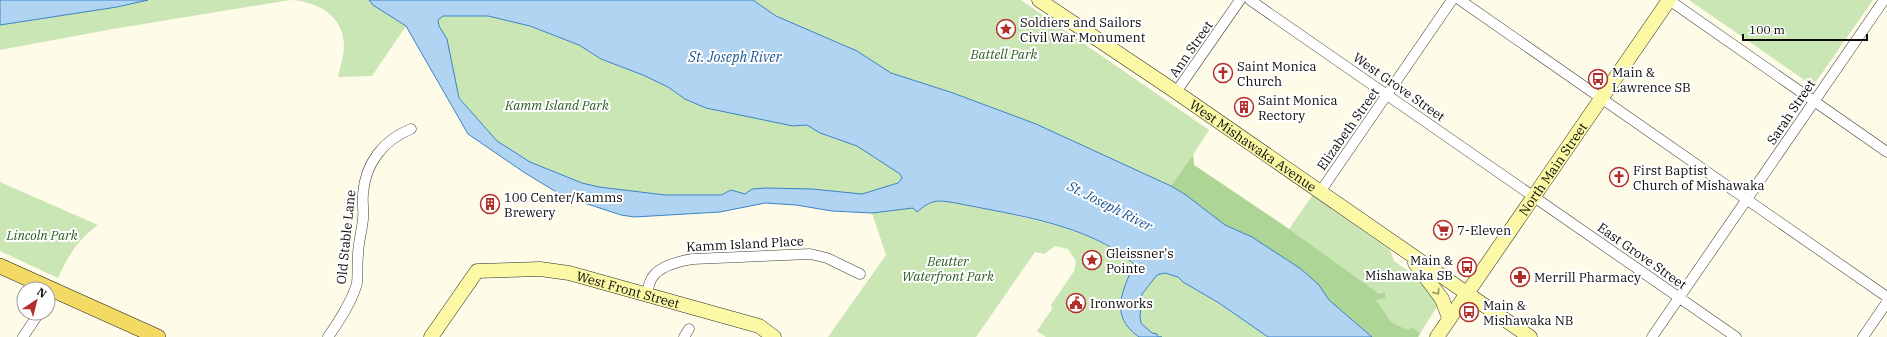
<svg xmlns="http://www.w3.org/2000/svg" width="1887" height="337" viewBox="0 0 1887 337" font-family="'IBM Plex Serif',serif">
  <rect width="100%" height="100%" fill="#fefbe8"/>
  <!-- green -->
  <path fill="#cae6b5" d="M 148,0 L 290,0 L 113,29 L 0,50 L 0,25 L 117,7 Z
    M 292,0 L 369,0 L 373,5 L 406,26 L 372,76 L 338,77 C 340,67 344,57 344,46 C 344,16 318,2 292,0 Z
    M 753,0 L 1021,0 L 1209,130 L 1193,155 L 1194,165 L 1289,229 L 1314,193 L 1326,202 L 1331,209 L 1390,250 L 1394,261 L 1420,279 L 1438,305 L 1418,337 L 1372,337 L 1360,326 L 1171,186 L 1036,124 L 953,93 L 891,73 L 857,51 L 776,16 Z
    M 1689,0 L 1873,0 L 1813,86 Z
    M 443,16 L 488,16 L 530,26 L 579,45 L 601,59 L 643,75 L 668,87 L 685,99 L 706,108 L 793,126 L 807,125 L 820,133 L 857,146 L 900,174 L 902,178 L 898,183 L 862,194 L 752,189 L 745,194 L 731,190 L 721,195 L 665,195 L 599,187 L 582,183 L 530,162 L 497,141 L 459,98 L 447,39 L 439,26 L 438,20 Z
    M 0,182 L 98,225 C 77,241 69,254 58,278 L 0,251 Z
    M 939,200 L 1002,212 L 1063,227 L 1092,238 L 1121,254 L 1134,264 L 1178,277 L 1183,282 L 1219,303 L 1268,337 L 1046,337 L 1037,331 L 1052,309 L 1051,305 L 1074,271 L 1076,261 L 1068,249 L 1055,246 L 1044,254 L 1035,252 L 976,337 L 828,337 L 886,255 L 872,213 L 914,208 L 917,212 L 929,202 Z"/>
  <!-- forest -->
  <path fill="#add595" d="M 1193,155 L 1194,165 L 1289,229 L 1379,294 L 1385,292 L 1385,298 L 1374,301 L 1378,303 L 1391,322 L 1407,330 L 1412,328 L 1420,333 L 1418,337 L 1372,337 L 1329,300 L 1319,285 L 1252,237 L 1225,225 L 1186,195 L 1171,186 Z"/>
  <!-- water -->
  <path fill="#b0d4f2" stroke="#3b83c6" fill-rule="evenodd" d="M 0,0 L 148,0 L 117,7 L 0,25 Z
    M 369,0 L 753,0 L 776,16 L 857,51 L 891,73 L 953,93 L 1036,124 L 1171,186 L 1186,195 L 1225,225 L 1252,237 L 1301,269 L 1319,285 L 1329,300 L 1372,337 L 1268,337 L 1219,303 L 1183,282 L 1178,277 L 1165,273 L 1157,275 L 1142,294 L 1140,316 L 1141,323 L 1152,333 L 1157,334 L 1158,337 L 1162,337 L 1139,337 C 1109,316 1122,292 1134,264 C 1089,224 1014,215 956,203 C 937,200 932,199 917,212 L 913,208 L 872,213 L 832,211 L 796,205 L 765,203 L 720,212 L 634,217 L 621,215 L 563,196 L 525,173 L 468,134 L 406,26 L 373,5 ZM 443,16 L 488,16 L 530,26 L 579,45 L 601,59 L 643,75 L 668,87 L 685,99 L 706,108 L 793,126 L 807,125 L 820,133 L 857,146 L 900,174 L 902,178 L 898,183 L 862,194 L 812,189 L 766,188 L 752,189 L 745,194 L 731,190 L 721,195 L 665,195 L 599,187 L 582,183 L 530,162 L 497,141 L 459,98 L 447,39 L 439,26 L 438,20 Z"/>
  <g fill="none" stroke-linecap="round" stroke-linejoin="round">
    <!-- street casing -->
    <g stroke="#3d3d3d" stroke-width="11">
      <path id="street" d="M 1250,0 L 1736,337
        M 1460,0 L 1887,297
        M 1669,0 L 1887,152
        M 1176,92 L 1240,0
        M 1320,192 L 1452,0
        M 647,295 C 648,288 649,280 655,274 C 664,265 680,261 693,259 L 810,254 L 827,258 L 860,274
        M 48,300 L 54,291
        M 23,337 L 39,313
        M 328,337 C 338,323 353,299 357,283 C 358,274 357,264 358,255 C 358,243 362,231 363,219 C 364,211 362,202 363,194 C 365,164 383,140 411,129
        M 684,337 L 689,329
        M 1652,337 L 1884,0
        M 1863,337 L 1887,302"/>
    </g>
    <!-- secondary casing -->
    <g stroke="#2c2c2c" stroke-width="15">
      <g id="secondary">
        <path id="s1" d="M 1039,0 L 1176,92 L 1530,337"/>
        <path d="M 1415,263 L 1442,299 L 1449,318"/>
        <path id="s2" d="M 431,337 L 477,271 L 540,269 L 569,273 L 759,326 L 774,337"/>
        <path id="s3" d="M 1437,337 L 1669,0"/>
      </g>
    </g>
    <!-- primary casing -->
    <g stroke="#1b1b1b" stroke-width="16">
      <path id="primary" d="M 0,266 L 158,337"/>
    </g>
    <!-- street -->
    <use href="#street" stroke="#fff" stroke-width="10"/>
    <!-- secondary -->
    <use href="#secondary" stroke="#fbf8a6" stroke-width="14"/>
    <!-- primary -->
    <use href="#primary" stroke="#f2da65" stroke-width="15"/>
  </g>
  <!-- one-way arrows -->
  <defs><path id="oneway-chevron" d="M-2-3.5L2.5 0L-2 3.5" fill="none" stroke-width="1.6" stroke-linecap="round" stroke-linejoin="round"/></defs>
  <use stroke="#9b9968" href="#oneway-chevron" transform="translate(1437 292) rotate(55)"/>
  <!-- icons -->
  <defs>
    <g id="sight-ring" transform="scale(1)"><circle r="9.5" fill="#fff" stroke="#b22e2a" stroke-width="1.5"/><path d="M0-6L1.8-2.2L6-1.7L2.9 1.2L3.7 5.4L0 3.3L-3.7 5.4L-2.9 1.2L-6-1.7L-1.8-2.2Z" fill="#b22e2a"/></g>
    <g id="church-ring" transform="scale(1)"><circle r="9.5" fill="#fff" stroke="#b22e2a" stroke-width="1.5"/><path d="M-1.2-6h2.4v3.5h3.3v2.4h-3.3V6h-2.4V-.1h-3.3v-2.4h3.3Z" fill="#b22e2a"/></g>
    <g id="bus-ring" transform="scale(1)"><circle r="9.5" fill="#fff" stroke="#b22e2a" stroke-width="1.5"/><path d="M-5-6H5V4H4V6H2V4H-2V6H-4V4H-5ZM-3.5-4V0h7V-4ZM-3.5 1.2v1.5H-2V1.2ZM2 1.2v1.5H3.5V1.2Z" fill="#b22e2a"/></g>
    <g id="building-ring" transform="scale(1)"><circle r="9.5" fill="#fff" stroke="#b22e2a" stroke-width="1.5"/><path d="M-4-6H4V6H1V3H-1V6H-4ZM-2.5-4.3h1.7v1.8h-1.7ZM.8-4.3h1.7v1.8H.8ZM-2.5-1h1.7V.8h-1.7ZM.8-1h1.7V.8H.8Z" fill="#b22e2a"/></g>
    <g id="supermarket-ring" transform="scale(1)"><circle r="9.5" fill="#fff" stroke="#b22e2a" stroke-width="1.5"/><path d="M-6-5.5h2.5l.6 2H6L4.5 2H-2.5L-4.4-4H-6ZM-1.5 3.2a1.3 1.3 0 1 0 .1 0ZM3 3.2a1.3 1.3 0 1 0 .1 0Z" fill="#b22e2a"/></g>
    <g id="pharmacy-ring" transform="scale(1)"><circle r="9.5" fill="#fff" stroke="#b22e2a" stroke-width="1.5"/><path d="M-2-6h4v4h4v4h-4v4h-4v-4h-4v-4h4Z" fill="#b22e2a"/></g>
    <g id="civic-ring" transform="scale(1)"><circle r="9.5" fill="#fff" stroke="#b22e2a" stroke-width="1.5"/><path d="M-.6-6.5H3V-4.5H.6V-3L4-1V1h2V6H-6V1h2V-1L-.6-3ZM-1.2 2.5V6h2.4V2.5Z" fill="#b22e2a"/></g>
  </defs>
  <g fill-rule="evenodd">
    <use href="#sight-ring" x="1006" y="29"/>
    <use href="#church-ring" x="1223" y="73"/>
    <use href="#bus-ring" x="1598" y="79"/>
    <use href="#building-ring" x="1244" y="107"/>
    <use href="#church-ring" x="1619" y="177"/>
    <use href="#building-ring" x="490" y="204"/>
    <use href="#supermarket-ring" x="1443" y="230"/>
    <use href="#sight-ring" x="1092" y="260"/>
    <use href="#bus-ring" x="1467" y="267"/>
    <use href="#pharmacy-ring" x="1520" y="277"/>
    <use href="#civic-ring" x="1076" y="303"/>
    <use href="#bus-ring" x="1469" y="312"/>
  </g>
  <g text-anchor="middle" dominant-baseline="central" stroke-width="4" stroke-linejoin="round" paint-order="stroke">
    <!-- poi labels -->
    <g font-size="13" fill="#0a0a0a" stroke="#fff" text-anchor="start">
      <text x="1020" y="22">Soldiers and Sailors<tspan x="1020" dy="15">Civil War Monument</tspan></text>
      <text x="1237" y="66">Saint Monica<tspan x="1237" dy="15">Church</tspan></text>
      <text x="1612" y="72">Main &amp;<tspan x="1612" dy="15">Lawrence SB</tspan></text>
      <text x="1258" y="100">Saint Monica<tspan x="1258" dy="15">Rectory</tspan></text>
      <text x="1633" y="170">First Baptist<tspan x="1633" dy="15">Church of Mishawaka</tspan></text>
      <text x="504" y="197">100 Center/Kamms<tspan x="504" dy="15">Brewery</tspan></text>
      <text x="1457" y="230">7-Eleven</text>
      <text x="1106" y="253">Gleissner's<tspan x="1106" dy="15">Pointe</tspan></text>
      <text x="1453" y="260" text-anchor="end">Main &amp;<tspan x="1453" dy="15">Mishawaka SB</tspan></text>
      <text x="1534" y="277">Merrill Pharmacy</text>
      <text x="1090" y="303">Ironworks</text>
      <text x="1483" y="305">Main &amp;<tspan x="1483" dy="15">Mishawaka NB</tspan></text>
    </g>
    <!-- street labels -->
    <g font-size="13" fill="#0a0a0a" stroke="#fff">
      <text transform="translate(1191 49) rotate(-55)">Ann Street</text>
      <text transform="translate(1399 87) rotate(35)">West Grove Street</text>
      <text transform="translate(1791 112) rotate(-56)">Sarah Street</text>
      <text transform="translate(1348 129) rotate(-55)">Elizabeth Street</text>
      <text stroke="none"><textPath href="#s1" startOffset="259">West Mishawaka Avenue</textPath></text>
      <text stroke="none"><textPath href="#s3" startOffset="204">North Main Street</textPath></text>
      <text transform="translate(346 237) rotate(-84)">Old Stable Lane</text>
      <text transform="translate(745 244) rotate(-3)">Kamm Island Place</text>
      <text transform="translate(1642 256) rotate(35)">East Grove Street</text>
      <text stroke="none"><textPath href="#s2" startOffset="234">West Front Street</textPath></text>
    </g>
    <!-- park labels -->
    <g font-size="13" font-style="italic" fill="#275d1f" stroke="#fff">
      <text x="1004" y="54">Battell Park</text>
      <text x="557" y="105">Kamm Island Park</text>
      <text x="42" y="235">Lincoln Park</text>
      <text x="948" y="261">Beutter<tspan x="948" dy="15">Waterfront Park</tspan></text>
    </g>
    <!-- water labels -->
    <g font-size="14" font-style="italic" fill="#1b5694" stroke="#fff">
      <text x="735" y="57">St. Joseph River</text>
      <text transform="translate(1110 206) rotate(27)">St. Joseph River</text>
    </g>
  </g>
  <!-- north arrow -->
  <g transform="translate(36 301) rotate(35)"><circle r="19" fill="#ffffff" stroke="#9d9d9d"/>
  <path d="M0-3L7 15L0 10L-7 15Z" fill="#b22e2a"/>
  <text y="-6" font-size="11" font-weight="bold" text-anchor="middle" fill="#0a0a0a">N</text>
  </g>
  <!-- scale -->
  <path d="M1743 34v6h124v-6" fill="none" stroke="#0a0a0a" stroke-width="2"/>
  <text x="1749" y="34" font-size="12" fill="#0a0a0a" stroke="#ffffff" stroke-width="3" paint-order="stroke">100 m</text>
</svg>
